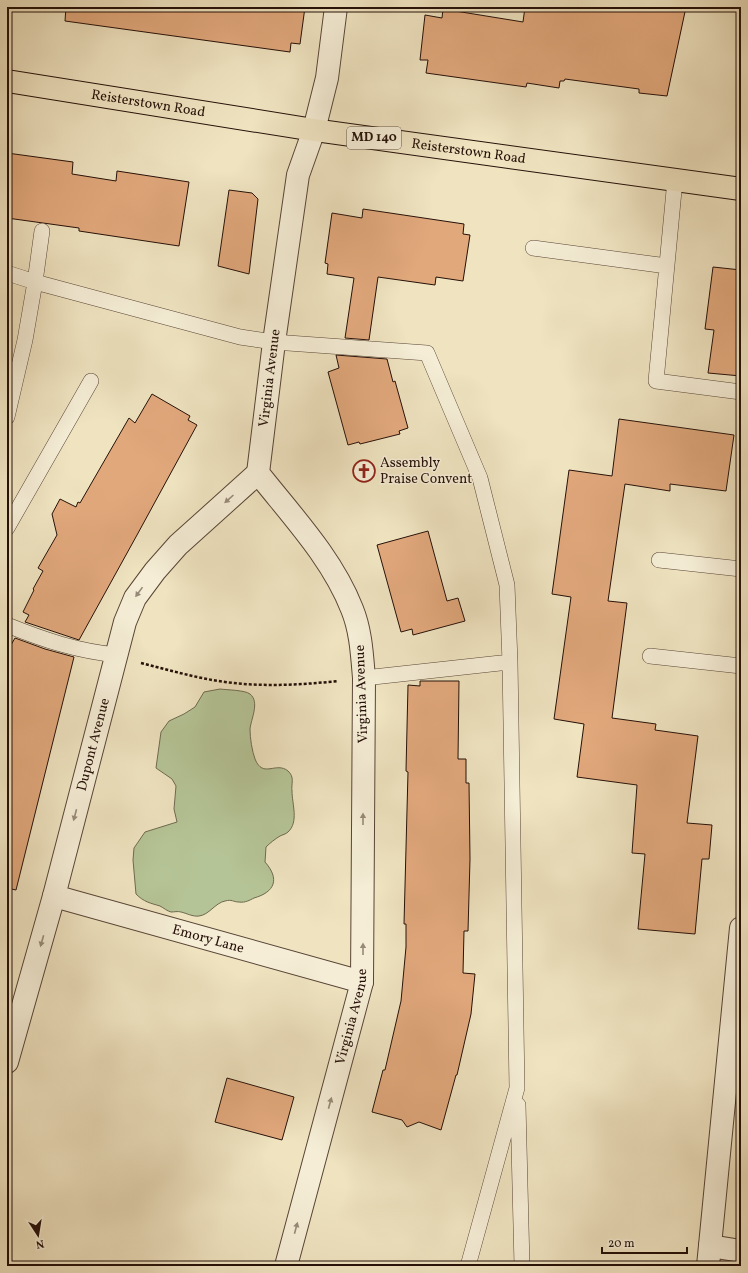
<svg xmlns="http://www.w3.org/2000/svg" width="748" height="1273" viewBox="0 0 748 1273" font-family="Vollkorn,serif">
  <rect width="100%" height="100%" fill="#efe3c0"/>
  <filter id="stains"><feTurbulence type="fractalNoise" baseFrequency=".005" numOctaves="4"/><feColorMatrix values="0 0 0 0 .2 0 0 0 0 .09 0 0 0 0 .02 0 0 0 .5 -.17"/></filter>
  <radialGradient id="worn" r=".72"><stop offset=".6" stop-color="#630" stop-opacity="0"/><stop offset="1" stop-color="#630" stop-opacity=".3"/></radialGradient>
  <!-- green -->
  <path fill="#b5c496" stroke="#6d6a4f" d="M 220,689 C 227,690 245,690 250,694 C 260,702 251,719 250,729 C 250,738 252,751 255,759 C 263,779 276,761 288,771 C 295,777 291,784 292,791 C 292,804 299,822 288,832 C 286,834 282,835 280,836 C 275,839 270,843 266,847 L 265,862 C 280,879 275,892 254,898 C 250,900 245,903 239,902 C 233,902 232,899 225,901 C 215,903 209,915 199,916 C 193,917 186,913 181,912 C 178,911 174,912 171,912 C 167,911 164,908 160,906 C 150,903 144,902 136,894 L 133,860 L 134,848 L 145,832 L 177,822 L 174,809 L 176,786 L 172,779 L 156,768 L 161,732 L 169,721 L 184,714 L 195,707 L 204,692 Z"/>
  <!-- building -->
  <path fill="#e1a87c" stroke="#251008" d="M 66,7 L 305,7 L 300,44 L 291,43 L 290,52 L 65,21 Z
    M 525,7 L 553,10 L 554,7 L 686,7 L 667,96 L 639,93 L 639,89 L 565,79 L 564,81 L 560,81 L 559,88 L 527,83 L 526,87 L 426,73 L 428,60 L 420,60 L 425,15 L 442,18 L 443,9 L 523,22 Z
    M 7,153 L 73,162 L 72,174 L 116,181 L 117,171 L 189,182 L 179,246 L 79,231 L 79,228 L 7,218 Z
    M 229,190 L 252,193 L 258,199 L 249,274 L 218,266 Z
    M 363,209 L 464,224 L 463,234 L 470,235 L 463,281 L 436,277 L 435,285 L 378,277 L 369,340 L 345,338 L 354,278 L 327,274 L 328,264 L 325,263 L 332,213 L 362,218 Z
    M 713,267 L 741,270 L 741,376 L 708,373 L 714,330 L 705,329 Z
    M 336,355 L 387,359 L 393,382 L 395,381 L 408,428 L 399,431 L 400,434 L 360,444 L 359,442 L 348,445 L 328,372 L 339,368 Z
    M 152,394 L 190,416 L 188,420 L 197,425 L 137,535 L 79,640 L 25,622 L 29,615 L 23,612 L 34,590 L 33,589 L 43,571 L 38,568 L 57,535 L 52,514 L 60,499 L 76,507 L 78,502 L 80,503 L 129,418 L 135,423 Z
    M 619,419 L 734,435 L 726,491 L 670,484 L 670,491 L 625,484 L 608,601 L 627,603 L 612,718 L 656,724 L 655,730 L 698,736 L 687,823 L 712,825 L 709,859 L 702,859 L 695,934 L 638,929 L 645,854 L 632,853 L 637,785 L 577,777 L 584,724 L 554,719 L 571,597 L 552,594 L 569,470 L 612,476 Z
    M 428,531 L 447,601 L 458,598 L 465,621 L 413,635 L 412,629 L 401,632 L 377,545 Z
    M 15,638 L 45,649 L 74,657 L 16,890 L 7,888 L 7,656 L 8,650 Z
    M 420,681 L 459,681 L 458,759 L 466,759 L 466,783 L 469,783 L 470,859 L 468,931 L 464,931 L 463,973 L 475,974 L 471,1014 L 457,1075 L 456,1075 L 441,1130 L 419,1122 L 407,1127 L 402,1120 L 372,1112 L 383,1070 L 385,1070 L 401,1001 L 406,947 L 406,924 L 404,924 L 408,772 L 406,771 L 408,685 L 420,686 Z
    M 227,1078 L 294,1097 L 282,1140 L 215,1122 Z"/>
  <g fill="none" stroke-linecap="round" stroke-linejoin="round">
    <!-- service casing -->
    <g stroke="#584536" stroke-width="16">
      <path id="service" d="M 675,180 L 656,381 L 741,392
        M 533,248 L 667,266
        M 7,273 L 35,282 L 240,337 L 274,342 L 427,353 L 480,478 L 507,585 L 510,662 L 517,1088 L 468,1266
        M 7,417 L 25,340 L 35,282 L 42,231
        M 7,528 L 91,381
        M 659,560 L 741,569
        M 7,625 C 44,640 77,651 117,655
        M 650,656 L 741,666
        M 364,678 L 510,662
        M 518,1105 L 522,1266"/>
    </g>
    <!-- minor casing -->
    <g stroke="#584536" stroke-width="24">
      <g id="minor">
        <path id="s1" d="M 54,896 L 362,982"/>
        <path id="s2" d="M 7,1062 L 54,896 L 125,622 L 135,598 L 155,571 L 178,545 L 258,473"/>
        <path d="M 710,1246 L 741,1251"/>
        <path id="s3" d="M 286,1266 L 362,982 L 364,678 C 362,655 361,631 352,609 C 332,558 292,516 258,473 L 274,342 L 298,175 L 314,130 L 327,78 L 336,7"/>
        <path d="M 708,1266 L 741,928"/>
      </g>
    </g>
    <!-- primary casing -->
    <g stroke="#251008" stroke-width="24">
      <g id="primary">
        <path id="s4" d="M 7,81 L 314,130 L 741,189"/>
      </g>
    </g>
    <!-- path -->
    <path stroke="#251008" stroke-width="2.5" stroke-dasharray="3 2" stroke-linecap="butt" d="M 141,663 C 169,670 196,678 225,682 C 263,687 300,685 338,681"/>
    <!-- service -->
    <use href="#service" stroke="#f5edd6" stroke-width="15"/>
    <!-- minor -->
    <use href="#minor" stroke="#f5edd6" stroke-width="22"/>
    <!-- primary -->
    <use href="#primary" stroke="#efe3c0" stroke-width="22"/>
  </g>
  <!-- one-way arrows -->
  <defs><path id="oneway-solid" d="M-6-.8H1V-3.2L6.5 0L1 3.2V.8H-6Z"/></defs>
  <g fill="#978a79">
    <use href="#oneway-solid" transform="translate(229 499) rotate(138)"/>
    <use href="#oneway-solid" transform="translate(139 592) rotate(126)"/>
    <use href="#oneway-solid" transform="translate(75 815) rotate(105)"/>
    <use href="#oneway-solid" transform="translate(363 819) rotate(-90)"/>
    <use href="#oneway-solid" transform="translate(42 941) rotate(106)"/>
    <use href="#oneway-solid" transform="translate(363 949) rotate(-90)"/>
    <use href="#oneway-solid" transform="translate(330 1103) rotate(-75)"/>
    <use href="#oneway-solid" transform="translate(296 1228) rotate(-75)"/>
  </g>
  <!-- icons -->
  <defs>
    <g id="church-ring" transform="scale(1.15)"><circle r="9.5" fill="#f5edd6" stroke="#8f2418" stroke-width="1.5"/><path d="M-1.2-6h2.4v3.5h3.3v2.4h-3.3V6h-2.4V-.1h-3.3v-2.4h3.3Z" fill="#8f2418"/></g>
  </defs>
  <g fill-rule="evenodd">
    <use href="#church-ring" x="364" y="471"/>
  </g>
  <g text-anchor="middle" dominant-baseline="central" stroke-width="3" stroke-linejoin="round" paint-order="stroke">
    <!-- shield labels -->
    <rect fill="#f5edd6" stroke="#635246" stroke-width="1" x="347" y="127" width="54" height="22" rx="3"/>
    <g font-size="13" font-weight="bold" fill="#251008">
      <text x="374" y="138">MD 140</text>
    </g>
    <!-- street labels -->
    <g font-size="14" fill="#251008" stroke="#f5edd6">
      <text stroke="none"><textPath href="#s4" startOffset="143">Reisterstown Road</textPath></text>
      <text stroke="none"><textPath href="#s4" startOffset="467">Reisterstown Road</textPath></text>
      <text stroke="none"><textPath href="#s3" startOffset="930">Virginia Avenue</textPath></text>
      <text transform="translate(362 694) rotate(-92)">Virginia Avenue</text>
      <text stroke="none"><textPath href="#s2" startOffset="329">Dupont Avenue</textPath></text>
      <text stroke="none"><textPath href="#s1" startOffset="160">Emory Lane</textPath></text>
      <text stroke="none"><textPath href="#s3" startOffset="258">Virginia Avenue</textPath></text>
    </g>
    <!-- poi labels -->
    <g font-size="14" fill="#251008" stroke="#f5edd6" text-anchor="start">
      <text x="380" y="463">Assembly<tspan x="380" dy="16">Praise Convent</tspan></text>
    </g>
  </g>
  <!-- margin -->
  <rect width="748" height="1273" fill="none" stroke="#efe3c0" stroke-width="24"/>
  <rect x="8" y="8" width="732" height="1257" fill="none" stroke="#251008" stroke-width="2"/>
  <rect x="12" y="12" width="724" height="1249" fill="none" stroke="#251008"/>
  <!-- north arrow -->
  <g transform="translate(38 1235) rotate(168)" stroke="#f5edd6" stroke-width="3" paint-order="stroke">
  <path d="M0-3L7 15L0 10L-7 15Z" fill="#251008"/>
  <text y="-6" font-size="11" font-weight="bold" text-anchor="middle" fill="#251008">N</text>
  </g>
  <!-- scale -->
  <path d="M602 1247v6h85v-6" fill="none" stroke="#251008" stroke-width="2"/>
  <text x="608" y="1247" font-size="12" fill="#251008" stroke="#f5edd6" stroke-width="3" paint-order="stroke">20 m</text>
  <rect width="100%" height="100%" filter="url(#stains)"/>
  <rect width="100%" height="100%" fill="url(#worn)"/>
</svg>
